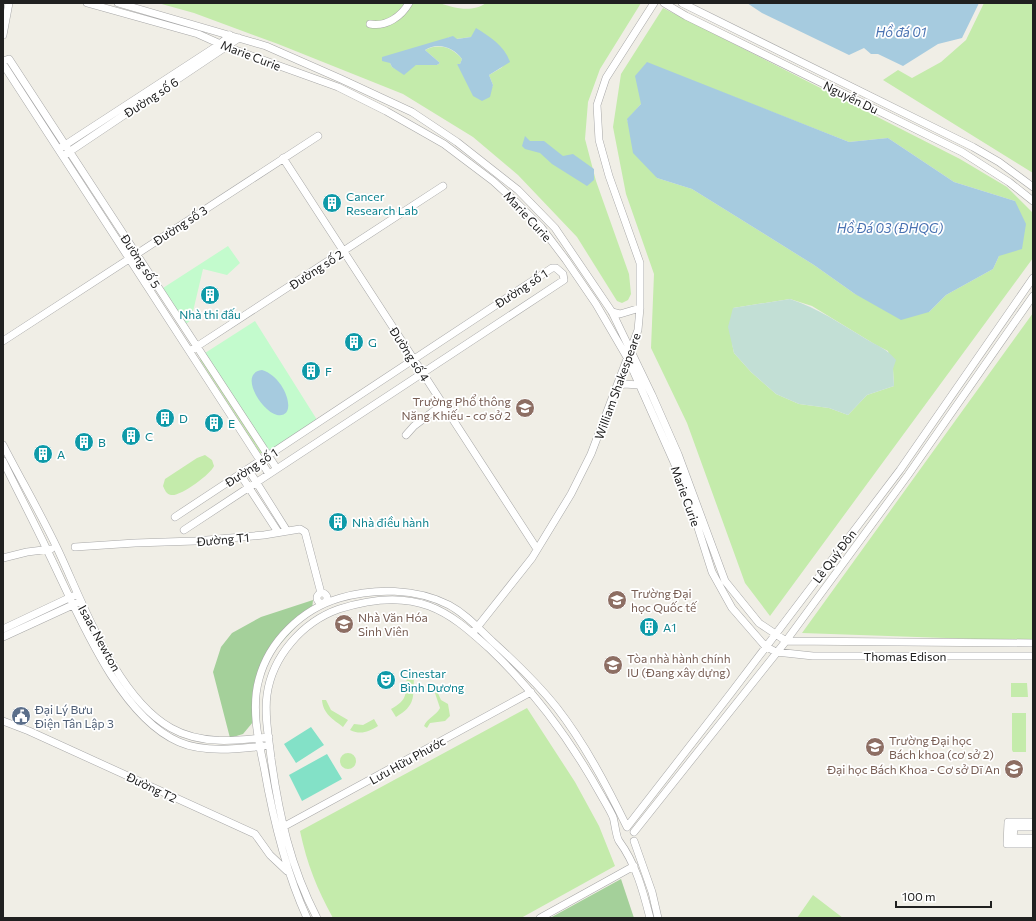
<svg xmlns="http://www.w3.org/2000/svg" width="1036" height="921" viewBox="0 0 1036 921" font-family="Commissioner,sans-serif">
  <rect width="100%" height="100%" fill="#f0eee6"/>
  <!-- grass -->
  <path fill="#c4ebab" fill-rule="evenodd" d="M 158,3 L 439,3 C 454,8 472,13 486,3 L 641,3 L 600,69 L 588,102 L 585,139 L 596,181 L 629,274 L 631,294 L 628,300 L 622,303 L 617,301 L 577,237 L 518,175 L 473,137 L 403,94 L 278,44 L 194,13 ZM 450,37 L 456,39 L 471,37 L 504,65 L 501,68 L 489,75 L 493,85 L 489,95 L 457,64 L 460,64 L 462,59 C 452,47 439,43 425,50 L 440,63 L 437,65 L 416,65 L 396,69 L 392,67 L 390,63 Z
    M 984,3 L 1033,3 L 1033,173 L 883,80 L 898,70 L 912,78 L 941,62 L 966,40 Z
    M 663,8 L 960,159 L 1007,187 L 1033,213 L 1033,258 L 770,616 L 745,583 L 687,423 L 651,348 L 654,274 L 626,194 L 613,127 L 621,74 ZM 647,63 L 849,142 L 888,138 L 954,182 L 1015,201 L 999,256 L 993,269 L 946,295 L 929,312 L 855,294 L 814,265 L 692,189 L 657,178 L 627,120 L 641,104 ZM 790,299 L 812,306 L 876,345 L 888,351 L 893,369 L 894,386 L 867,395 L 848,415 L 829,408 L 799,404 L 776,394 L 751,372 L 734,353 L 732,343 L 733,308 Z
    M 1033,313 L 1033,641 L 802,633 Z
    M 201,358 L 262,451 L 262,453 L 260,453 L 200,360 Z
    M 205,455 L 212,460 L 214,466 C 211,474 180,497 171,495 C 166,494 165,490 163,486 L 165,479 L 197,458 Z
    M 407,676 L 414,676 C 413,698 416,705 396,717 L 391,709 C 409,699 405,694 407,676 Z
    M 1011,683 L 1027,683 L 1028,697 L 1011,697 Z
    M 437,691 L 441,700 L 448,704 L 450,716 L 445,721 L 430,723 L 427,728 L 424,726 C 427,718 436,716 440,708 L 435,693 Z
    M 322,700 L 326,700 L 331,710 L 348,720 L 343,727 C 333,719 323,714 322,700 Z
    M 527,708 L 575,782 L 599,826 L 615,866 L 521,918 L 333,918 C 317,889 307,864 300,831 Z
    M 1012,713 L 1026,713 L 1026,752 L 1013,752 L 1012,750 Z
    M 374,719 L 378,726 C 368,732 361,735 350,730 L 354,724 L 363,725 Z
    M340 761a8 8 0 1 1 16 0a8 8 0 1 1-16 0Z
    M 813,895 L 843,918 L 797,918 Z"/>
  <!-- forest -->
  <path fill="#a4d09a" d="M 313,600 L 312,609 L 271,654 L 260,681 L 253,722 L 243,734 L 230,738 L 213,672 L 221,647 L 232,633 L 261,617 Z
    M 621,879 L 634,918 L 550,918 Z"/>
  <!-- wetland -->
  <path fill="#c2dfd5" d="M 790,299 C 818,308 841,324 866,339 C 878,346 887,349 896,360 L 893,369 L 894,386 L 867,395 L 848,415 L 829,408 L 799,404 L 776,394 L 751,372 L 734,353 L 728,327 L 733,308 Z"/>
  <!-- park -->
  <path fill="#c3fbcd" d="M 228,246 L 240,263 L 227,275 L 203,269 L 191,320 L 186,324 L 163,288 Z
    M 255,321 L 319,423 L 270,453 L 205,353 Z"/>
  <!-- pitch -->
  <path fill="#83e1c7" d="M 311,727 L 324,745 L 296,763 L 284,744 Z
    M 327,754 L 342,779 L 302,801 L 289,775 Z"/>
  <!-- water -->
  <path fill="#a6cbdf" d="M 747,3 L 979,3 L 962,38 L 938,44 L 903,66 L 878,54 L 871,54 L 864,48 L 849,55 L 762,13 Z
    M 476,28 C 490,37 504,45 510,62 L 489,75 L 493,85 L 490,97 L 482,101 L 473,96 L 457,64 L 460,64 L 462,59 C 453,47 438,42 425,50 L 440,63 L 437,65 L 416,65 L 404,75 L 392,67 L 390,63 L 382,61 L 382,57 L 453,36 L 457,39 L 471,37 Z
    M 647,62 L 849,142 L 888,138 L 954,182 L 1015,201 L 1026,224 L 1022,249 L 999,256 L 993,269 L 946,295 L 929,312 L 901,320 L 855,294 L 814,265 L 692,189 L 657,178 L 633,153 L 627,119 L 641,104 L 635,76 Z
    M 525,136 L 530,141 L 544,141 L 563,156 L 573,154 L 594,169 L 594,180 L 587,186 L 552,164 L 540,153 L 525,149 L 522,146 Z
    M 262,370 C 286,377 299,419 277,415 C 261,411 238,373 262,370 Z"/>
  <g fill="none" stroke-linecap="round" stroke-linejoin="round">
    <!-- minor casing -->
    <g stroke="#a7a7a7" stroke-width="8">
      <path id="minor" d="M 87,3 L 198,34 L 227,47 L 338,87 L 386,111 L 444,144 L 493,181 L 516,202 L 541,227 L 566,260 L 596,304 L 628,359 L 685,487 L 712,572 L 732,608 L 765,646 L 776,652 L 813,656 L 1033,656
        M 118,3 L 266,46 L 341,79 L 412,112 L 457,142 L 518,190 L 555,228 L 612,312 L 652,395 L 678,454 L 725,581 L 759,623 L 786,641 L 1033,643
        M 664,3 L 686,16 L 962,152 L 1009,182 L 1033,201
        M 682,3 L 973,147 L 999,162 L 1033,187
        M 370,24 C 386,27 401,17 409,3
        M 3,35 L 9,3
        M 3,61 L 9,59 L 277,469
        M 3,64 L 269,474
        M 62,147 L 220,44 L 230,35
        M 66,154 L 239,38
        M 283,158 L 537,549
        M 612,312 L 620,314 L 640,308
        M 3,341 L 318,136
        M 193,349 L 443,186
        M 617,387 L 624,384 L 639,385
        M 406,435 L 414,426 L 443,404
        M 3,445 C 21,480 41,514 58,550 C 84,605 116,697 171,728 C 201,745 236,741 269,737
        M 3,461 C 18,492 34,522 49,554 C 77,611 118,716 179,742 C 204,753 238,749 264,746
        M 248,469 L 287,531
        M 240,474 L 278,532
        M 175,517 L 552,268 L 556,268 L 563,274 L 564,280 L 184,530
        M 75,547 L 135,543 L 195,541 L 264,535 L 300,529 L 305,532 L 321,593
        M 3,558 L 27,552 L 51,549
        M317 598a5 5 0 1 1 10 0a5 5 0 1 1-10 0Z
        M 3,629 L 73,596
        M 475,630 L 532,558 L 571,494 L 591,454 L 638,330 L 640,308 L 640,263 L 609,176 L 599,140 L 597,105 L 606,78 L 654,3
        M 3,637 L 77,603
        M 3,721 L 29,731 L 255,834 L 270,855 L 287,871
        M 1033,822 L 1008,822 L 1007,844 L 1033,844
        M 283,827 L 531,692
        M 627,827 L 731,693 L 900,470 L 1033,278
        M 1033,827 L 1014,827 L 1013,838 L 1033,838
        M 634,832 L 786,641 L 908,475 L 1033,296
        M 634,841 L 652,892 L 658,918
        M 307,918 C 285,870 273,819 264,767 C 258,739 251,707 259,679 C 269,641 302,609 340,598 C 374,588 416,588 449,605 C 466,614 479,629 493,642 C 515,662 538,684 557,708 C 585,744 607,786 627,827
        M 317,918 C 290,866 279,815 271,758 C 269,738 264,716 267,695 C 272,657 302,622 339,609 C 367,600 400,595 429,606 C 453,615 471,632 490,649 C 535,692 571,741 601,795 C 605,802 610,810 613,817 C 615,823 616,837 619,841 C 636,864 643,891 650,918
        M 540,918 L 634,866"/>
    </g>
    <!-- minor -->
    <use href="#minor" stroke="#fff" stroke-width="7"/>
  </g>
  <!-- icons -->
  <defs>
    <g id="building-disc" transform="scale(1)"><circle r="9.5" fill="#0f9aa8" stroke="#fff"/><path d="M-4-6H4V6H1V3H-1V6H-4ZM-2.5-4.3h1.7v1.8h-1.7ZM.8-4.3h1.7v1.8H.8ZM-2.5-1h1.7V.8h-1.7ZM.8-1h1.7V.8H.8Z" fill="#fff"/></g>
    <g id="school-disc" transform="scale(1)"><circle r="9.5" fill="#8d6e63" stroke="#fff"/><path d="M0-5L7-2L0 1L-7-2ZM-4 1L0 2.5L4 1V4Q0 6-4 4Z" fill="#fff"/></g>
    <g id="university-disc" transform="scale(1)"><circle r="9.5" fill="#8d6e63" stroke="#fff"/><path d="M0-5L7-2L0 1L-7-2ZM-4 1L0 2.5L4 1V4Q0 6-4 4Z" fill="#fff"/></g>
    <g id="theatre-disc" transform="scale(1)"><circle r="9.5" fill="#0f9aa8" stroke="#fff"/><path d="M-5-5.5Q0-4 5-5.5V0Q5 5 0 6Q-5 5-5 0ZM-3.3-2.5H-1v1.5H-3.3ZM1-2.5H3.3v1.5H1ZM-2.8 1Q0 5.5 2.8 1Z" fill="#fff"/></g>
    <g id="civic-disc" transform="scale(1)"><circle r="9.5" fill="#5c6f8a" stroke="#fff"/><path d="M-.6-6.5H3V-4.5H.6V-3L4-1V1h2V6H-6V1h2V-1L-.6-3ZM-1.2 2.5V6h2.4V2.5Z" fill="#fff"/></g>
  </defs>
  <g fill-rule="evenodd">
    <use href="#building-disc" x="332" y="203"/>
    <use href="#building-disc" x="210" y="295"/>
    <use href="#building-disc" x="354" y="342"/>
    <use href="#building-disc" x="311" y="371"/>
    <use href="#school-disc" x="525" y="408"/>
    <use href="#building-disc" x="165" y="418"/>
    <use href="#building-disc" x="214" y="423"/>
    <use href="#building-disc" x="131" y="436"/>
    <use href="#building-disc" x="84" y="442"/>
    <use href="#building-disc" x="43" y="454"/>
    <use href="#building-disc" x="338" y="522"/>
    <use href="#university-disc" x="617" y="600"/>
    <use href="#university-disc" x="344" y="624"/>
    <use href="#building-disc" x="649" y="627"/>
    <use href="#university-disc" x="613" y="665"/>
    <use href="#theatre-disc" x="386" y="680"/>
    <use href="#civic-disc" x="21" y="716"/>
    <use href="#university-disc" x="875" y="747"/>
    <use href="#university-disc" x="1014" y="769"/>
  </g>
  <g text-anchor="middle" dominant-baseline="central" stroke-width="3.5" stroke-linejoin="round" paint-order="stroke">
    <!-- street labels -->
    <g font-size="12" fill="#202020" stroke="#fff">
      <text transform="translate(251 55) rotate(21)">Marie Curie</text>
      <text transform="translate(151 97) rotate(-33)">Đường số 6</text>
      <text transform="translate(851 97) rotate(26)">Nguyễn Du</text>
      <text transform="translate(528 216) rotate(47)">Marie Curie</text>
      <text transform="translate(180 225) rotate(-33)">Đường số 3</text>
      <text transform="translate(141 261) rotate(57)">Đường số 5</text>
      <text transform="translate(316 269) rotate(-33)">Đường số 2</text>
      <text transform="translate(521 288) rotate(-33)">Đường số 1</text>
      <text transform="translate(410 354) rotate(57)">Đường số 4</text>
      <text transform="translate(617 386) rotate(-70)">William Shakespeare</text>
      <text transform="translate(251 467) rotate(-33)">Đường số 1</text>
      <text transform="translate(686 496) rotate(70)">Marie Curie</text>
      <text transform="translate(223 539) rotate(-5)">Đường T1</text>
      <text transform="translate(834 556) rotate(-53)">Lê Quý Đôn</text>
      <text transform="translate(100 638) rotate(61)">Isaac Newton</text>
      <text x="905" y="656">Thomas Edison</text>
      <text transform="translate(407 760) rotate(-29)">Lưu Hữu Phước</text>
      <text transform="translate(152 787) rotate(25)">Đường T2</text>
    </g>
    <!-- culture labels -->
    <g font-size="12" fill="#0d838f" stroke="#fff" text-anchor="start">
      <text x="346" y="196">Cancer<tspan x="346" dy="14">Research Lab</tspan></text>
      <text x="210" y="314" text-anchor="middle">Nhà thi đấu</text>
      <text x="368" y="342">G</text>
      <text x="325" y="371">F</text>
      <text x="179" y="418">D</text>
      <text x="228" y="423">E</text>
      <text x="145" y="436">C</text>
      <text x="98" y="442">B</text>
      <text x="57" y="454">A</text>
      <text x="352" y="522">Nhà điều hành</text>
      <text x="663" y="627">A1</text>
      <text x="400" y="673">Cinestar<tspan x="400" dy="14">Bình Dương</tspan></text>
    </g>
    <!-- education labels -->
    <g font-size="12" fill="#785e54" stroke="#fff" text-anchor="start">
      <text x="511" y="401" text-anchor="end">Trường Phổ thông<tspan x="511" dy="14">Năng Khiếu - cơ sở 2</tspan></text>
      <text x="631" y="593">Trường Đại<tspan x="631" dy="14">học Quốc tế</tspan></text>
      <text x="358" y="617">Nhà Văn Hóa<tspan x="358" dy="14">Sinh Viên</tspan></text>
      <text x="627" y="658">Tòa nhà hành chính<tspan x="627" dy="14">IU (Đang xây dựng)</tspan></text>
      <text x="889" y="740">Trường Đại học<tspan x="889" dy="14">Bách khoa (cơ sở 2)</tspan></text>
      <text x="1000" y="769" text-anchor="end">Đại học Bách Khoa - Cơ sở Dĩ An</text>
    </g>
    <!-- service labels -->
    <g font-size="12" fill="#4e5e75" stroke="#fff" text-anchor="start">
      <text x="35" y="709">Đại Lý Bưu<tspan x="35" dy="14">Điện Tân Lập 3</tspan></text>
    </g>
    <!-- water labels -->
    <g font-size="13" font-style="italic" fill="#4972b2" stroke="#fff">
      <text x="901" y="32">Hồ đá 01</text>
      <text x="890" y="228">Hồ Đá 03 (ĐHQG)</text>
    </g>
  </g>
  <!-- border -->
  <rect width="1036" height="921" fill="none" stroke="#202020" stroke-width="8"/>
  <!-- scale -->
  <path d="M896 901v6h95v-6" fill="none" stroke="#202020" stroke-width="2"/>
  <text x="902" y="901" font-size="12" fill="#202020" stroke="#ffffff" stroke-width="3" paint-order="stroke">100 m</text>
</svg>
